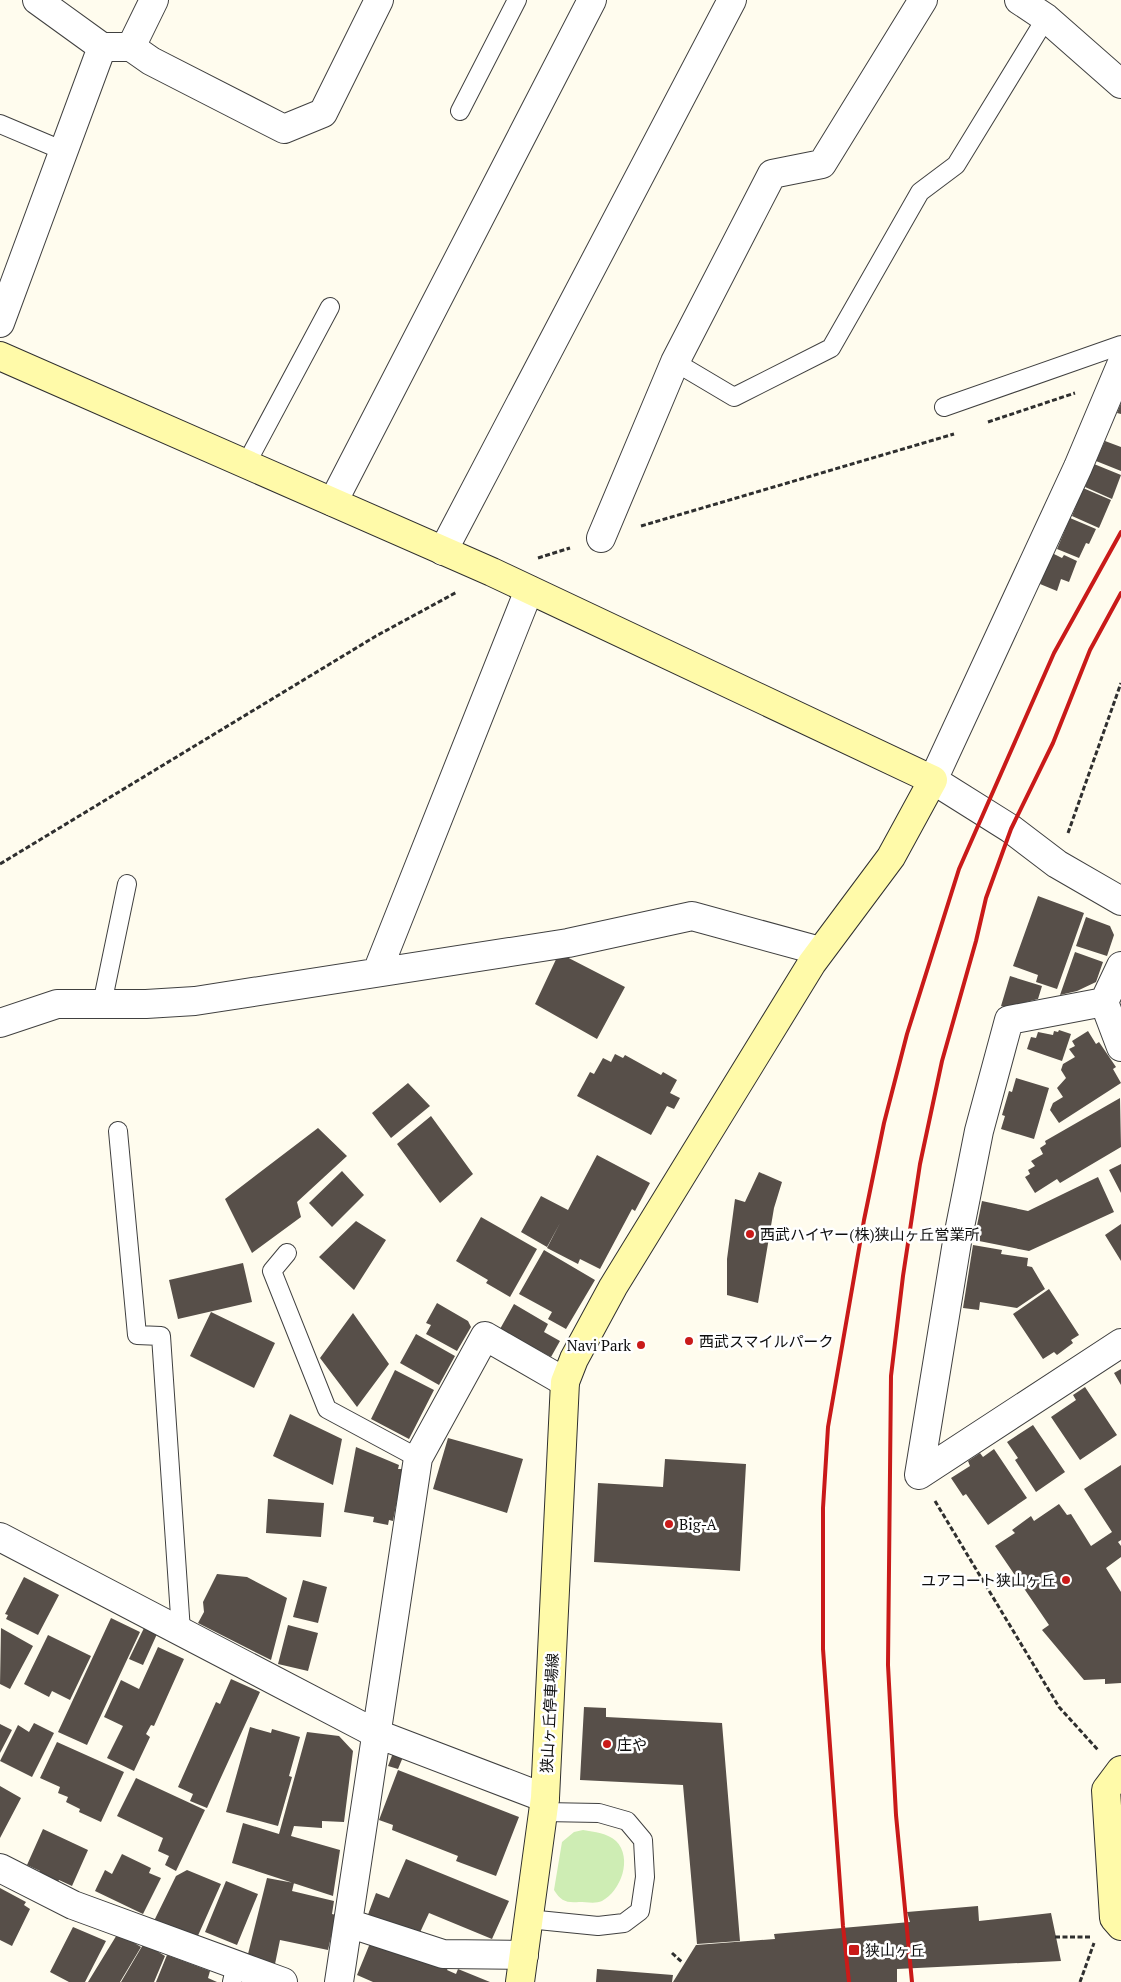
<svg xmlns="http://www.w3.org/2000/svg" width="1121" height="1982" viewBox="0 0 1121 1982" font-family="'PT Serif','Noto Sans JP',serif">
  <rect width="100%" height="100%" fill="#fffcee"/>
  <!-- green -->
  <path fill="#ceedb4" d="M 583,1830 C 595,1832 607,1833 616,1841 C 633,1858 621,1891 602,1901 C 596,1904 586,1902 579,1902 C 566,1903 561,1901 554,1890 L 562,1842 L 574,1832 Z"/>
  <!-- building -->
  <path fill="#574f49" d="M 1121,403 L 1121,414 L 1117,413 Z
    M 1105,441 L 1121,447 L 1121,471 L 1096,461 Z
    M 1094,464 L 1121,475 L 1112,499 L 1085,487 Z
    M 1083,488 L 1111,500 L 1099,528 L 1072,516 Z
    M 1070,518 L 1096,529 L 1089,544 L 1086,543 L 1079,558 L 1057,549 Z
    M 1052,553 L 1062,558 L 1064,555 L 1077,561 L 1069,582 L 1061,579 L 1057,591 L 1040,584 Z
    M 1038,896 L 1084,913 L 1057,989 L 1036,982 L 1038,975 L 1013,966 Z
    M 1086,917 L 1110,926 L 1114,935 L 1107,956 L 1076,946 Z
    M 1075,952 L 1103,962 L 1096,982 L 1077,991 L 1060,995 Z
    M 559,953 L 625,987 L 597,1039 L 535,1004 Z
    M 1010,976 L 1042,986 L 1038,999 L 1007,1007 L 1001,1006 Z
    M 1059,1030 L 1071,1034 L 1062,1061 L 1027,1049 L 1031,1037 L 1036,1038 L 1038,1032 L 1053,1035 L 1054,1031 L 1058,1032 Z
    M 1088,1031 L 1096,1044 L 1099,1042 L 1116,1067 L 1113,1069 L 1121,1083 L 1059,1123 L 1050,1110 L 1053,1103 L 1063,1097 L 1057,1088 L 1066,1078 L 1061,1070 L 1063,1064 L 1075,1057 L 1069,1049 L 1075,1046 L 1072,1041 Z
    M 615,1054 L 623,1058 L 625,1055 L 661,1075 L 663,1072 L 677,1080 L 670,1093 L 680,1098 L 674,1109 L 667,1106 L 651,1135 L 577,1096 L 590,1072 L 594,1074 L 603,1058 L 611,1062 Z
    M 1016,1078 L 1049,1088 L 1034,1139 L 1001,1129 L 1005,1116 L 1002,1115 L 1009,1091 L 1012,1092 Z
    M 408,1083 L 430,1106 L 391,1138 L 372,1113 Z
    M 1120,1098 L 1121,1147 L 1060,1183 L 1057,1179 L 1035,1193 L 1025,1177 L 1030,1174 L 1028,1170 L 1035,1166 L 1031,1161 L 1043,1154 L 1040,1148 L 1046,1144 L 1045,1141 Z
    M 431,1116 L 473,1174 L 440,1203 L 397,1144 Z
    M 318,1128 L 347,1156 L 297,1202 L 301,1217 L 252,1253 L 225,1199 Z
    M 597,1155 L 650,1183 L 635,1211 L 632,1209 L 600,1269 L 580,1259 L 578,1264 L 547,1248 L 560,1223 L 547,1247 L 521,1232 L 541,1196 L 568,1210 Z
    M 1121,1164 L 1121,1193 L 1109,1170 Z
    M 342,1171 L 364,1195 L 332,1227 L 309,1203 Z
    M 759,1172 L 782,1182 L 774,1208 L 758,1303 L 727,1295 L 727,1259 L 735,1199 L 745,1202 Z
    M 1098,1177 L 1114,1212 L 1029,1251 L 974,1240 L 982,1201 L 1028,1211 Z
    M 481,1217 L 537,1249 L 510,1297 L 486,1283 L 488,1280 L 456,1261 Z
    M 356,1221 L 386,1240 L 354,1290 L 319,1257 Z
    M 1121,1224 L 1121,1261 L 1105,1235 Z
    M 973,1245 L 1002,1250 L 1001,1254 L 1028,1258 L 1027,1266 L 1032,1267 L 1045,1289 L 1017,1308 L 980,1302 L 979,1310 L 963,1308 Z
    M 544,1250 L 595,1280 L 566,1329 L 548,1319 L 552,1312 L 519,1294 Z
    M 243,1263 L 252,1302 L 178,1319 L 169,1280 Z
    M 1049,1289 L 1079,1335 L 1071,1340 L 1073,1343 L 1057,1355 L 1054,1352 L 1043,1359 L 1013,1314 Z
    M 437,1303 L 468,1321 L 471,1327 L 457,1351 L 426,1334 L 431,1325 L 426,1323 Z
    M 514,1304 L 548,1324 L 544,1332 L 560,1341 L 551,1357 L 500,1329 Z
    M 211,1312 L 275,1343 L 254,1388 L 190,1356 Z
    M 353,1313 L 389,1364 L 357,1407 L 320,1358 Z
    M 416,1334 L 455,1356 L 439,1385 L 400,1363 Z
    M 1121,1369 L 1121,1385 L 1114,1373 Z
    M 395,1370 L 434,1390 L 409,1439 L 371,1419 Z
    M 1085,1387 L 1117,1435 L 1080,1460 L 1051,1417 L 1076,1400 L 1073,1395 Z
    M 290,1414 L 342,1439 L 333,1485 L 273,1456 Z
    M 1033,1425 L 1065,1472 L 1036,1492 L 1015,1460 L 1018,1458 L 1007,1442 Z
    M 448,1438 L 523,1459 L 507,1513 L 433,1489 Z
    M 356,1447 L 399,1465 L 398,1469 L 403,1469 L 393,1521 L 389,1520 L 388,1525 L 373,1522 L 374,1517 L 344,1512 Z
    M 994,1449 L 1027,1498 L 988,1525 L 966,1494 L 963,1496 L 951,1478 L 970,1466 L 968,1461 L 980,1453 L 983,1457 Z
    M 665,1459 L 746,1464 L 740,1571 L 594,1562 L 598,1483 L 663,1487 Z
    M 1121,1465 L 1121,1540 L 1118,1542 L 1121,1546 L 1121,1557 L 1106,1568 L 1121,1592 L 1121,1683 L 1105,1684 L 1105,1679 L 1084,1680 L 1042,1630 L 1049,1625 L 995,1546 L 1015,1533 L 1012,1530 L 1031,1516 L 1034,1521 L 1059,1504 L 1067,1515 L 1071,1514 L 1091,1546 L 1112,1532 L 1084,1489 Z
    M 268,1499 L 324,1503 L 321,1537 L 266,1533 Z
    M 217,1574 L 247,1577 L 287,1598 L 271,1660 L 198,1623 L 204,1612 L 203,1602 Z
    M 24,1577 L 59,1595 L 38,1635 L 6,1619 L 8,1615 L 5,1614 Z
    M 303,1580 L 327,1587 L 318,1623 L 293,1617 Z
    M 111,1618 L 140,1632 L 87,1745 L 58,1732 Z
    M 288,1625 L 318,1633 L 308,1671 L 278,1664 Z
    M 1,1628 L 33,1646 L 10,1689 L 0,1684 Z
    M 144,1628 L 157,1634 L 143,1665 L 129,1659 Z
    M 48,1635 L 91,1656 L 70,1700 L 52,1691 L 49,1697 L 24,1684 Z
    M 158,1647 L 184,1659 L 154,1726 L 151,1725 L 146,1734 L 150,1737 L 134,1771 L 107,1758 L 123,1726 L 104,1717 L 121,1680 L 139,1689 Z
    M 231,1679 L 260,1692 L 207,1808 L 190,1801 L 193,1794 L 178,1787 L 216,1702 L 220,1704 Z
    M 584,1707 L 606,1708 L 606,1717 L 722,1723 L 740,1941 L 697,1944 L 683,1785 L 580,1780 Z
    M 34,1723 L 54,1733 L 32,1777 L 0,1761 L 18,1725 L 29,1732 Z
    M 0,1724 L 12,1730 L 0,1753 Z
    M 250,1727 L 271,1733 L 272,1729 L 300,1737 L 289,1776 L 292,1777 L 278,1826 L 226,1812 Z
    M 307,1732 L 339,1736 L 353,1751 L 344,1822 L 322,1821 L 322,1828 L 294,1826 L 291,1836 L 340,1850 L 333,1896 L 232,1863 L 243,1823 L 279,1834 Z
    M 57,1742 L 124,1772 L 101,1822 L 79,1812 L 80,1809 L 66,1802 L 68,1797 L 58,1793 L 60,1787 L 40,1778 Z
    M 393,1753 L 403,1757 L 398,1769 L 388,1766 Z
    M 398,1770 L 519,1817 L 496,1876 L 456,1861 L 458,1856 L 392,1830 L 393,1825 L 379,1820 Z
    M 136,1778 L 205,1810 L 176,1871 L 165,1865 L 169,1856 L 158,1851 L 163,1838 L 117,1816 Z
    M 0,1786 L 21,1798 L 0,1838 Z
    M 43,1829 L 88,1850 L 72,1886 L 59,1880 L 57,1883 L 39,1875 L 40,1871 L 27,1865 Z
    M 122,1854 L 151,1868 L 149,1873 L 161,1878 L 143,1914 L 95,1891 L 105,1870 L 112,1874 Z
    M 406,1859 L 509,1901 L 492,1939 L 429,1913 L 416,1941 L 366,1920 L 376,1893 L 389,1898 Z
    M 187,1870 L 221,1884 L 196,1940 L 153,1923 L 176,1876 Z
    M 267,1878 L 294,1883 L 292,1891 L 334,1901 L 332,1914 L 336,1915 L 328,1950 L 280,1940 L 275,1964 L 247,1958 Z
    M 226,1881 L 258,1894 L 237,1945 L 205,1932 Z
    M 0,1888 L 26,1902 L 24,1905 L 30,1909 L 12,1946 L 0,1940 Z
    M 978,1906 L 979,1921 L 1051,1913 L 1061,1961 L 897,1969 L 897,1982 L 673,1982 L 696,1945 L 775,1939 L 774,1934 L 910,1922 L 907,1912 Z
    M 73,1927 L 106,1941 L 85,1982 L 69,1982 L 50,1972 Z
    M 118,1933 L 141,1947 L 120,1982 L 88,1982 Z
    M 373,1936 L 448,1968 L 447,1970 L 456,1974 L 458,1969 L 490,1982 L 373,1982 L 357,1975 Z
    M 144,1943 L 165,1956 L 154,1982 L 121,1982 Z
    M 167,1955 L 210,1971 L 208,1978 L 217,1982 L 156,1982 Z
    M 597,1969 L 673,1975 L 672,1982 L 596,1982 Z"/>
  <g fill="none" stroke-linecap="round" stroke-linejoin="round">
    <!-- lane casing -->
    <g stroke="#404040" stroke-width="20">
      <path id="lane" d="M 460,111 L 517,0
        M 0,124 L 64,151
        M 675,362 L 734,397 L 831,348 L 920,192 L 956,165 L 1046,18
        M 944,407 L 1121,345
        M 246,464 L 330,307
        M 102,1004 L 127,884
        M 118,1131 L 137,1335 L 161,1336 L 181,1631
        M 287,1253 L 272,1271 L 327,1409 L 418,1458
        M 528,1919 L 598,1926 L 624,1923 L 640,1911 L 645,1877 L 643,1840 L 627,1821 L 599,1813 L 544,1812
        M 232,1982 L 236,1964"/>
    </g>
    <!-- street casing -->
    <g stroke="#404040" stroke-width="30">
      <path id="street" d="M 37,0 L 102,47
        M 1019,0 L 1046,18 L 1121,84
        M 131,47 L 151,61 L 284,129 L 323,113 L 379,0
        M 0,323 L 102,47 L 131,47 L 154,0
        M 1121,365 L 1078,467 L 933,780 L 1011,829 L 1057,864 L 1121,901
        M 333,502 L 592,0
        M 601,538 L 675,362 L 772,174 L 822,164 L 923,0
        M 443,551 L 732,0
        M 1121,966 L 1104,1002 L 1121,1047
        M 377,972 L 529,590
        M 1104,1002 L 1009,1020 L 979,1131 L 957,1242 L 919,1475 L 1121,1343
        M 0,1023 L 57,1004 L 146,1004 L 195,1001 L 568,943 L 692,916 L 820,951
        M 0,1537 L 375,1733 L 545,1798
        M 0,1868 L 73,1905 L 283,1982
        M 348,1923 L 443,1954 L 524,1955
        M 339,1982 L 418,1458 L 485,1336 L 565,1382"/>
    </g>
    <!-- secondary casing -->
    <g stroke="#2f2f2f" stroke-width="30">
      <path id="secondary" d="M 0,356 L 492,572 L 933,780 L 891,857 L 812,963 L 613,1287 L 574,1359 L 565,1382 L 545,1798 L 520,1982
        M 1121,1770 L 1106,1790 L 1114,1918 L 1121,1926"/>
    </g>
    <!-- path -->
    <path stroke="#2f2f2f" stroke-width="3" stroke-dasharray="5 2.5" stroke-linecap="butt" d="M 988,422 L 1075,393
      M 641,526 L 954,434
      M 538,558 L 570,548
      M 1068,833 L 1121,683
      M 0,864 L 376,636 L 457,592
      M 935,1501 L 1059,1707 L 1098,1750
      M 1055,1937 L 1090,1937
      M 672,1953 L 683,1963
      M 1080,1982 L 1094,1943"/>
    <!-- lane -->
    <use href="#lane" stroke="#fff" stroke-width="18"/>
    <!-- street -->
    <use href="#street" stroke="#fff" stroke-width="28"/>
    <!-- secondary -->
    <use href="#secondary" stroke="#fffaa9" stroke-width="28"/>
    <!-- rail -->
    <path stroke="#c91a19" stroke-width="4" d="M 849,1982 L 843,1926 L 823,1649 L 823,1508 L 828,1427 L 864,1220 L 884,1123 L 907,1034 L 959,869 L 1054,653 L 1121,532
      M 912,1982 L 896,1815 L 888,1665 L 891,1376 L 903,1276 L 920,1164 L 942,1061 L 976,941 L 986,898 L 1011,829 L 1053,743 L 1090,650 L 1121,593"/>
  </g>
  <!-- markers -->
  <g fill="#c91a19" stroke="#fff" stroke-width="2">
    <circle cx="750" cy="1234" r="5"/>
    <circle cx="689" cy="1341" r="5"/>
    <circle cx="641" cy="1345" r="5"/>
    <circle cx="669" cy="1524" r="5"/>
    <circle cx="1066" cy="1580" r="5"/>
    <circle cx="607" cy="1744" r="5"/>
    <rect x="848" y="1944" width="12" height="12" rx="2.5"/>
  </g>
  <g text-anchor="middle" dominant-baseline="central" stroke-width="5" stroke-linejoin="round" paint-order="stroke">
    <!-- poi labels -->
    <g font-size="15" fill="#0d0d0d" stroke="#fff" text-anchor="start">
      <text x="760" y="1234">西武ハイヤー(株)狭山ヶ丘営業所</text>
      <text x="699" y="1341">西武スマイルパーク</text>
      <text x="631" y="1345" text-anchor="end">Navi Park</text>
      <text x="679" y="1524">Big-A</text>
      <text x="1056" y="1580" text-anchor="end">ユアコート狭山ヶ丘</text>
      <text x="617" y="1744">庄や</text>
      <text x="865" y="1950">狭山ヶ丘</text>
    </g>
    <!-- street labels -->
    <g font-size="15" fill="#0d0d0d" stroke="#fff">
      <text transform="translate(549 1713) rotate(-87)">狭山ヶ丘停車場線</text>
    </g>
  </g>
</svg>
